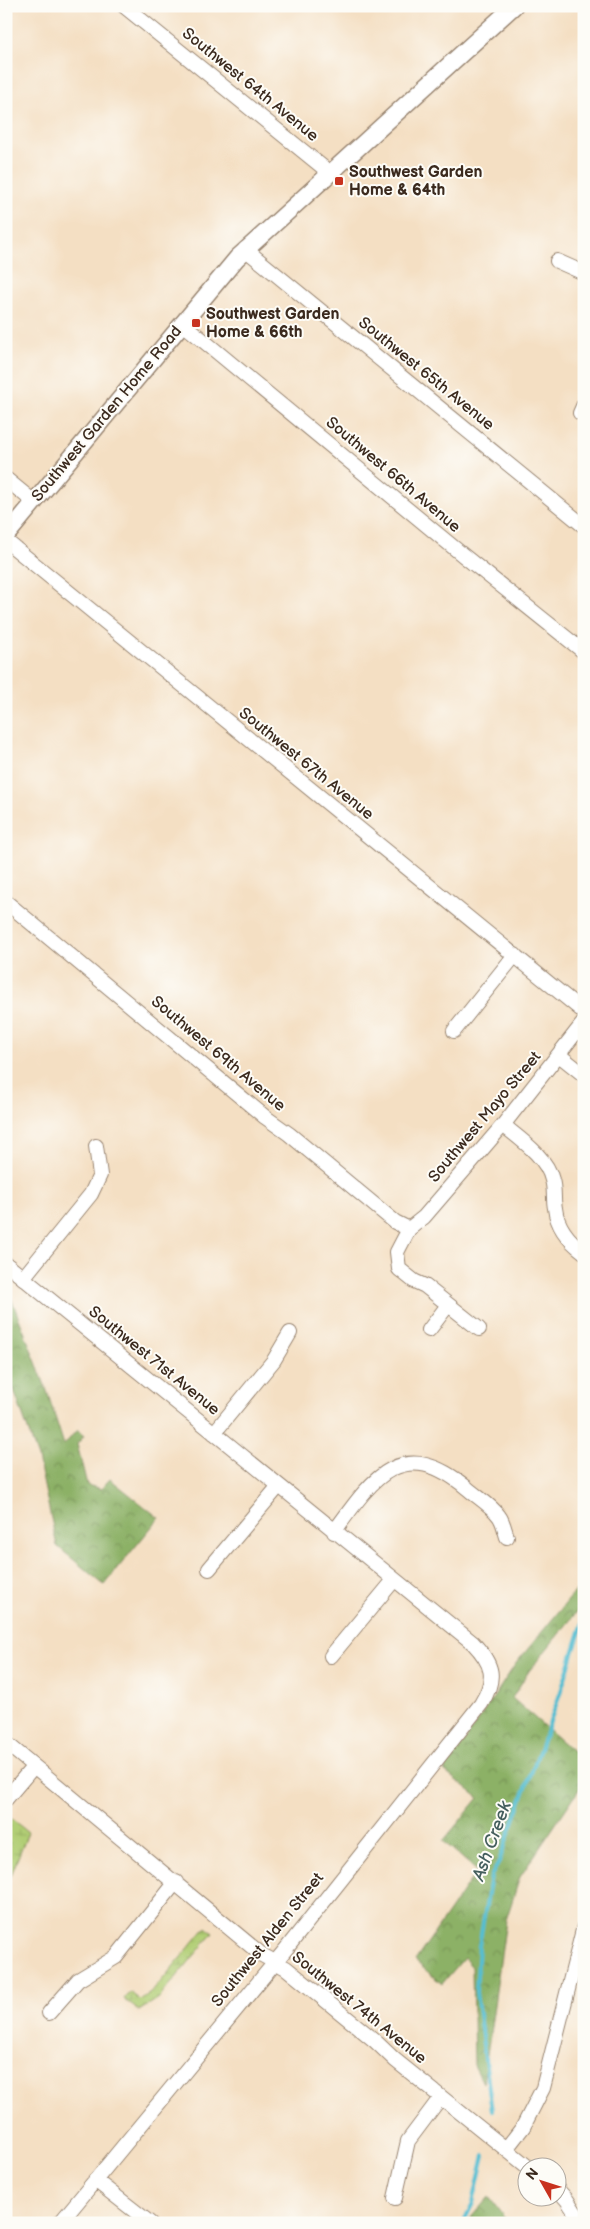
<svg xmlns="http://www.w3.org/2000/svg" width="590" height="2229" viewBox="0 0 590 2229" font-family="'Balsamiq Sans',sans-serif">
  <defs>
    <pattern id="forest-crowns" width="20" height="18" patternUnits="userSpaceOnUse" patternTransform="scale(1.25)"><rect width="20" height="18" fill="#8cb166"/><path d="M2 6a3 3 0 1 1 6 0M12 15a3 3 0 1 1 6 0" fill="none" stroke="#749053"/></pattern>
    <pattern id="wetland-marsh" width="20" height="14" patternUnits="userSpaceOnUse" patternTransform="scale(1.25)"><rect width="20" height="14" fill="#b1ce75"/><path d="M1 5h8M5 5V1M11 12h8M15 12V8" fill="none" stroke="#99b165"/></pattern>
  </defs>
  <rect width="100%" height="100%" fill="#fdfcf7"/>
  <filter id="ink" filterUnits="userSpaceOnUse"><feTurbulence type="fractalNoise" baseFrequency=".02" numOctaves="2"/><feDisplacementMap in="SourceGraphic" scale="10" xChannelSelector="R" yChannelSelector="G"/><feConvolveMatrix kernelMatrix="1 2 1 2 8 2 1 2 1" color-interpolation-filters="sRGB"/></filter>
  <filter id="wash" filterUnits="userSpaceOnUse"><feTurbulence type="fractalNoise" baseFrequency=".0096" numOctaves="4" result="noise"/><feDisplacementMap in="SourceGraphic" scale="20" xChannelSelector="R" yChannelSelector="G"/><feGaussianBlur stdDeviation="1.12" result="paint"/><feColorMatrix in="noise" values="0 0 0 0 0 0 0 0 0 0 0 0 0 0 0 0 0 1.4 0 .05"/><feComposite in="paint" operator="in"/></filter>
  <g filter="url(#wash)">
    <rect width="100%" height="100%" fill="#f4dfc3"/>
    <!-- forest -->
    <path fill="url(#forest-crowns)" stroke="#646e42" d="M 6,1285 L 46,1388 L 64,1445 L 77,1430 L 84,1436 L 77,1444 L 87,1485 L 101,1489 L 110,1479 L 159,1518 L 104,1585 L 57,1546 L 38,1458 L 6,1368 Z
      M 584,1581 L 584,1603 L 529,1671 L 512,1698 L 584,1761 L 584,1782 L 520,1877 L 506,1920 L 483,2083 L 474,2065 L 472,1967 L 464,1958 L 442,1984 L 415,1961 L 477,1871 L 443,1841 L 479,1798 L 444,1771 L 517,1662 Z
      M 489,2197 L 508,2223 L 466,2223 Z"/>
    <!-- wetland -->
    <path fill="url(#wetland-marsh)" stroke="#767c4a" d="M 10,1818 L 28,1832 L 6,1888 L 6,1823 Z
      M 206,1927 L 213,1933 L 159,1998 L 139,2011 L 124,1999 L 130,1992 L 140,2000 L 153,1991 Z"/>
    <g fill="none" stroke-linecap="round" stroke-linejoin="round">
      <!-- stream -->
      <path stroke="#55bed2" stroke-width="4" d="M 492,2111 L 476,1992 L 479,1946 L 491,1876 L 498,1864 L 560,1694 L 584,1619
        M 463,2223 L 473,2203 L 484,2155"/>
    </g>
  </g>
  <g filter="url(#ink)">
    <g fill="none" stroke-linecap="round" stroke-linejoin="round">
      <!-- minor casing -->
      <g stroke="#988470" stroke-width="16">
        <path id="minor" d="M 124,6 L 330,173
          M 245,249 L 584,526
          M 557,261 L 584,273
          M 182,323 L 464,556 L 584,652
          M 580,413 L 584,404
          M 6,479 L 34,502
          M 6,541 L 584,1012
          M 6,902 L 265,1117 L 289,1134 L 395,1222 L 409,1229
          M 454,1031 L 515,955
          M 559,1055 L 584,1075
          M 503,1125 C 520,1139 547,1157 552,1180 C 555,1189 553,1199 555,1208 C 557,1227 569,1241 584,1252
          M 409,1229 L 424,1217 L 503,1125 L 584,1022
          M 409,1229 L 397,1252 L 399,1269 L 414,1281 L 425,1286 L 479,1329
          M 6,1264 L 473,1643 C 493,1664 497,1678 481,1704 L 286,1949 L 60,2223
          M 23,1278 L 91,1194 L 100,1175 L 96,1146
          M 429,1330 L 448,1305
          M 214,1433 L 274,1360 L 290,1333
          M 334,1532 C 373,1478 402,1434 467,1488 C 477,1497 491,1505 499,1516 C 503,1521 505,1531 507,1537
          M 209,1569 L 278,1487
          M 331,1656 L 394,1580
          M 6,1743 L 262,1955 L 286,1968 L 374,2040 L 395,2060 L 528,2167
          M 6,1799 L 34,1766
          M 49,2013 L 78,1980 L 116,1957 L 176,1882
          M 506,2149 L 523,2127 L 543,2088 L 584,1926
          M 95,2180 L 150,2223
          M 558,2190 L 567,2200 L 582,2223
          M 395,2198 L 408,2141 L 441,2097"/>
      </g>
      <!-- tertiary casing -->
      <g stroke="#988470" stroke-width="19">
        <path id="tertiary" d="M 6,536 L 237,258 L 514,6"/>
      </g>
      <!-- minor -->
      <use href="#minor" stroke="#fff" stroke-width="14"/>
      <!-- tertiary -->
      <use href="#tertiary" stroke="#fff" stroke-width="16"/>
    </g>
  </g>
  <!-- markers -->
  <g fill="#c8321e" stroke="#fdfcf7" stroke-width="2">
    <rect x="334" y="176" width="10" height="10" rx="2.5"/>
    <rect x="191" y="318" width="10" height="10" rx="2.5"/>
  </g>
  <g text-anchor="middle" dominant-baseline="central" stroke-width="4" stroke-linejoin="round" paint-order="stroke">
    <!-- street labels -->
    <g font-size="16" fill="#3b2a1e" stroke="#fdfcf7">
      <text transform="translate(250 85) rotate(39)">Southwest 64th Avenue</text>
      <text transform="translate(426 374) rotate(39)">Southwest 65th Avenue</text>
      <text transform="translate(107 414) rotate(-50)">Southwest Garden Home Road</text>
      <text transform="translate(393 475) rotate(40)">Southwest 66th Avenue</text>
      <text transform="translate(306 764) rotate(39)">Southwest 67th Avenue</text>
      <text transform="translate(218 1054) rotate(40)">Southwest 69th Avenue</text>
      <text transform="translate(485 1117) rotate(-50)">Southwest Mayo Street</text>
      <text transform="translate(154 1361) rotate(39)">Southwest 71st Avenue</text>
      <text transform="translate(268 1940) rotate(-51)">Southwest Alden Street</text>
      <text transform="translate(359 2008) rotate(39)">Southwest 74th Avenue</text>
    </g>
    <!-- poi labels -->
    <g font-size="16" font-weight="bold" fill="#3b2a1e" stroke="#fdfcf7" text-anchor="start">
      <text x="349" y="172">Southwest Garden<tspan x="349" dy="18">Home &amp; 64th</tspan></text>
      <text x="206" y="314">Southwest Garden<tspan x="206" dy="18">Home &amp; 66th</tspan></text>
    </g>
    <!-- water labels -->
    <g font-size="18" font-style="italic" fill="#445e5d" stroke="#fdfcf7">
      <text transform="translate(492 1841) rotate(-70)">Ash Creek</text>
    </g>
  </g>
  <!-- margin -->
  <rect width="590" height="2229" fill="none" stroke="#fdfcf7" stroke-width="25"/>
  <!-- north arrow -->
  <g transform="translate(542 2182) rotate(309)"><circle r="24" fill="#fdfcf7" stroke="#afa8a0"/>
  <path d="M0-4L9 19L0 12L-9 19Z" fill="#c8321e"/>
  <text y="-8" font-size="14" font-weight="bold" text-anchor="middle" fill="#3b2a1e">N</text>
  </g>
</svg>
